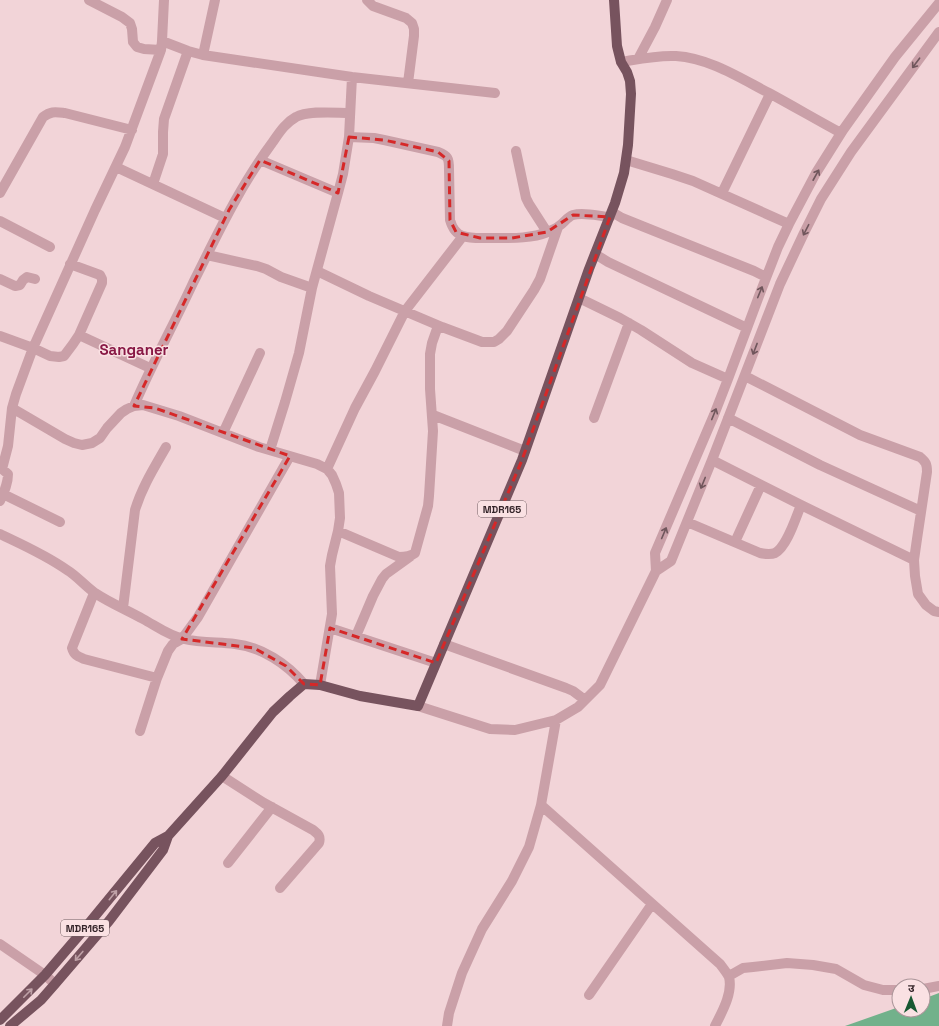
<svg xmlns="http://www.w3.org/2000/svg" width="939" height="1026" viewBox="0 0 939 1026" font-family="'Space Grotesk','Noto Sans Devanagari',sans-serif">
  <rect width="100%" height="100%" fill="#f2d4d8"/>
  <!-- water -->
  <path fill="#72b18b" d="M 939,993 L 939,1026 L 845,1026 L 899,1007 L 899,1010 L 923,1010 L 923,999 Z"/>
  <g fill="none" stroke-linecap="round" stroke-linejoin="round">
    <!-- minor -->
    <path stroke="#caa0a8" stroke-width="10" d="M 89,0 L 122,17 L 130,23 L 132,29 L 133,42 L 137,47 L 144,49 L 161,50
      M 367,0 L 373,6 L 406,18 L 412,23 L 414,29 L 414,36 L 408,83
      M 162,41 L 188,51 L 203,55 L 352,77 L 495,93
      M 203,55 L 215,0
      M 638,59 L 655,27 L 667,0
      M 621,62 C 639,59 657,55 676,56 C 709,58 740,78 769,93 C 793,106 817,120 841,133
      M 349,137 L 374,138 L 384,140 L 438,152 C 448,156 449,158 449,169 L 450,220 C 452,227 456,234 463,236 C 471,239 482,238 491,238 C 510,238 530,239 548,232 C 551,230 556,229 559,226 C 564,223 567,217 573,215 C 584,212 598,216 610,217
      M 516,151 L 526,198 L 529,204 L 547,232
      M 260,160 L 338,193
      M 626,160 L 672,174 L 693,181 L 789,224
      M 116,167 L 225,218
      M 153,184 L 163,154 L 163,132 L 164,119 L 188,51
      M 0,193 L 43,117 C 51,111 55,112 65,113 L 132,130
      M 722,193 L 770,94
      M 612,212 L 622,218 L 754,271 L 766,277
      M 0,221 L 50,247
      M 595,254 L 608,262 L 747,328
      M 207,255 L 257,266 L 266,269 L 281,277 L 312,288
      M 317,271 L 369,296 L 442,327 L 482,342 L 494,342 L 499,339 L 507,331 L 534,290 L 540,279 L 558,227
      M 0,279 L 15,286 L 20,285 L 23,280 L 27,277 L 35,279
      M 579,298 L 620,318 L 641,330 L 692,363 L 728,379
      M 79,335 L 150,368
      M 0,336 L 33,348 L 50,356 L 59,357 L 64,356 L 73,344 L 79,335 L 102,283 L 102,279 L 100,275 L 70,264
      M 745,376 L 860,435 L 920,457 C 926,462 927,464 927,472 L 917,539 L 914,560 L 915,576 L 918,594 L 926,605 L 934,611 L 939,612
      M 134,406 C 152,364 174,324 193,283 C 217,235 240,186 272,143 C 279,133 285,123 296,117 C 308,110 336,113 350,113
      M 12,408 L 65,439 L 74,443 L 82,445 L 92,443 L 100,438 L 107,428 L 121,413 L 127,409 L 134,406 L 143,405 L 179,416 L 259,447 L 317,464 L 327,469 L 332,475 L 336,484 L 339,493 L 340,518 L 338,531 L 332,555 L 330,566 L 332,614 L 320,685
      M 433,415 L 525,451
      M 594,418 L 629,323
      M 728,418 L 820,465 L 921,511
      M 223,433 L 260,353
      M 270,450 L 285,402 L 299,353 L 312,288 L 338,193 L 343,174 L 349,137 L 352,77
      M 712,460 L 801,505 L 914,560
      M 327,469 L 355,408 L 375,371 L 405,311 L 463,236
      M 3,494 L 60,522
      M 0,501 C 4,492 8,484 8,474 L 2,469 L 8,446 L 12,408 L 16,394 L 33,348 L 95,210 L 125,147 L 161,50 L 162,41 L 164,0
      M 687,522 L 760,553 C 765,554 770,555 775,553 C 787,547 796,517 801,505
      M 338,531 L 399,557 C 405,557 410,557 415,553 L 428,506 L 429,496 L 433,431 L 430,389 L 430,354 L 432,343 L 438,326
      M 0,534 C 23,545 46,555 67,570 C 77,576 85,586 95,593 C 110,603 127,610 143,619 C 156,626 169,636 184,639 C 201,643 218,642 235,644 C 262,647 287,664 304,684
      M 735,542 L 761,485
      M 656,571 L 655,553 L 714,415 L 728,379 L 759,296 L 778,247 L 789,224 L 816,173 L 843,130 L 895,57 L 939,3
      M 94,593 L 72,648 C 74,655 77,656 84,659 L 157,678
      M 123,608 L 135,510 C 142,487 154,468 166,447
      M 330,628 L 436,663
      M 356,636 L 373,596 L 382,579 L 386,574 L 411,556
      M 444,644 L 566,688 L 573,691 L 585,700
      M 418,706 L 490,729 L 515,730 L 556,720 L 578,707 L 600,685 L 656,571 L 671,561 L 712,460 L 780,284 L 804,233 L 821,199 L 851,152 L 939,32
      M 140,731 L 157,678 L 168,651 L 173,644 L 182,639 L 198,617 L 290,456
      M 222,776 L 264,803 L 313,830 C 318,834 321,836 319,843 L 280,888
      M 541,805 L 720,964 C 723,968 727,973 729,977 C 733,993 722,1012 715,1026
      M 228,863 L 272,807
      M 0,944 L 45,975 L 55,984
      M 729,976 L 743,968 L 753,967 L 787,963 L 813,965 L 836,969 L 864,985 L 883,990 L 899,990
      M 923,989 L 939,986
      M 589,995 L 652,904
      M 447,1026 L 449,1013 L 462,973 L 482,929 L 512,881 L 529,847 L 541,805 L 556,720"/>
    <!-- major -->
    <path stroke="#77535e" stroke-width="10" d="M 0,1020 L 45,975 L 81,933 L 155,843 L 168,836 L 222,776 L 273,712 L 290,696 L 304,684 L 320,685 L 360,696 L 418,706 L 522,460 L 589,269 L 615,203 L 624,173 L 628,145 L 631,94 L 630,81 L 627,72 L 621,62 L 617,46 L 614,0
      M 10,1026 L 41,1000 L 55,984 L 109,921 L 163,850 L 168,836"/>
  </g>
  <!-- one-way arrows -->
  <defs><path id="oneway-shaft" d="M-6 0H5M1.5-3L5.5 0L1.5 3" fill="none" stroke-width="1.6" stroke-linecap="round" stroke-linejoin="round"/></defs>
  <g stroke="#70565c">
    <use href="#oneway-shaft" transform="translate(916 63) rotate(127)"/>
    <use href="#oneway-shaft" transform="translate(816 175) rotate(-61)"/>
    <use href="#oneway-shaft" transform="translate(806 230) rotate(117)"/>
    <use href="#oneway-shaft" transform="translate(760 292) rotate(-68)"/>
    <use href="#oneway-shaft" transform="translate(755 349) rotate(111)"/>
    <use href="#oneway-shaft" transform="translate(714 414) rotate(-68)"/>
    <use href="#oneway-shaft" transform="translate(703 483) rotate(112)"/>
    <use href="#oneway-shaft" transform="translate(664 533) rotate(-67)"/>
  </g>
  <g stroke="#bfa1a7">
    <use href="#oneway-shaft" transform="translate(113 895) rotate(-51)"/>
    <use href="#oneway-shaft" transform="translate(79 956) rotate(130)"/>
    <use href="#oneway-shaft" transform="translate(28 993) rotate(-45)"/>
  </g>
  <!-- marked area -->
  <path fill="none" stroke="#d62828" stroke-width="3" stroke-dasharray="8 5" stroke-linejoin="round" d="M 349,137 L 384,140 L 438,152 L 449,161 L 450,220 L 456,232 L 480,238 L 512,238 L 547,232 L 573,215 L 610,217 L 522,460 L 436,663 L 330,628 L 320,685 L 304,684 L 286,666 L 254,648 L 182,639 L 290,456 L 155,408 L 134,406 L 229,210 L 260,160 L 338,193 Z"/>
  <g text-anchor="middle" dominant-baseline="central" stroke-width="3" stroke-linejoin="round" paint-order="stroke">
    <!-- shield labels -->
    <g fill="#fae1e3" stroke="#6f5d61" stroke-width="1">
      <rect x="478" y="501" width="48" height="16" rx="3"/>
      <rect x="61" y="920" width="48" height="16" rx="3"/>
    </g>
    <g font-size="10" font-weight="bold" fill="#342429">
      <text x="502" y="509">MDR165</text>
      <text x="85" y="928">MDR165</text>
    </g>
    <!-- district labels -->
    <g font-size="15" font-weight="bold" fill="#881845" stroke="#fae1e3">
      <text x="134" y="349">Sanganer</text>
    </g>
  </g>
  <!-- north arrow -->
  <g transform="translate(911 998) rotate(1)"><circle r="19" fill="#fae1e3" stroke="#ab9599"/>
  <path d="M0-3L7 15L0 10L-7 15Z" fill="#175832"/>
  <text y="-6" font-size="11" font-weight="bold" text-anchor="middle" fill="#342429">उ</text>
  </g>
</svg>
